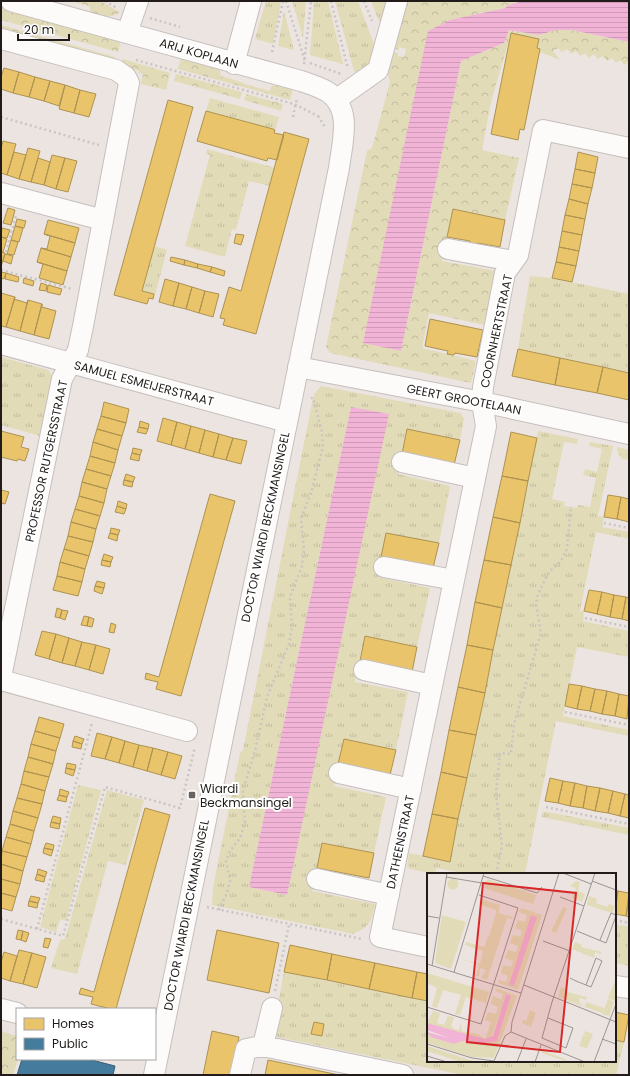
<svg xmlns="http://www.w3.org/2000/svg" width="630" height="1076" viewBox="0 0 630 1076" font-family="Poppins,sans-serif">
  <defs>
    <pattern id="grass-tufts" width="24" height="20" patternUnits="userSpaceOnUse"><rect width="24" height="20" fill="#e2dbb7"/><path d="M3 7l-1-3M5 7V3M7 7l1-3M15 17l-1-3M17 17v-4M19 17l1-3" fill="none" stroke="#c2bb9d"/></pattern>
    <pattern id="forest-crowns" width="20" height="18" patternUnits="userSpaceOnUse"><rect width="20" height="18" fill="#e2dbb7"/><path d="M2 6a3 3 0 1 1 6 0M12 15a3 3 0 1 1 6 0" fill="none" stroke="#c2bb9d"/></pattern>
    <pattern id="water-rules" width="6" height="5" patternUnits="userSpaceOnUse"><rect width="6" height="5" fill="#f2b4d6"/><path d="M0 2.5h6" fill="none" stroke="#cf9ab7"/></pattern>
  </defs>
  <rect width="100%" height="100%" fill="#ece4e1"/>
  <!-- grass -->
  <path fill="url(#grass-tufts)" fill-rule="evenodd" d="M 266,1 L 281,1 L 273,44 L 255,39 Z
    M 292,1 L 306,1 L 303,38 Z
    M 314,1 L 328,1 L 343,64 L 310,55 Z
    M 335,1 L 358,1 L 376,50 L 373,61 L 358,78 L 354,71 Z
    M 371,1 L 390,1 L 382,29 Z
    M 284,11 L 294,50 L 278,46 Z
    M 210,98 L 279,117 L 275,130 L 206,111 Z
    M 207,149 L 275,168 L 270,186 L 249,181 L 236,230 L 232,229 L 225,257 L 185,246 L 210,155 L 206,154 Z
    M 154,246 L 167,250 L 154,299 L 153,299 L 154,294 L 142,291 Z
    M 530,276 L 552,278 L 629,294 L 629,372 L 518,349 Z
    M 1,357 L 48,370 L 52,376 L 40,436 L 1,425 Z
    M 321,386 L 461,413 L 464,419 L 460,440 L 407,429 L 398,474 L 450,486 L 439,543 L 386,533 L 378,577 L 430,588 L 417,647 L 365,636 L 355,682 L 408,692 L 396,750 L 344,739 L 334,786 L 386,797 L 374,853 L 322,843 L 312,891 L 375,904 C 371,922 371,926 353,934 L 212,905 L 213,887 L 240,753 L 243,750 L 313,398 L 315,393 ZM 351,407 L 388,414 L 286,895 L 249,887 Z
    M 538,431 L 578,439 L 577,444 L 564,442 L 552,499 L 565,502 L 564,506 L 577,508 L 578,505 L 590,507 L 596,478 L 583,475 L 585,469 L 597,472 L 602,449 L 589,446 L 590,442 L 613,446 L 598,516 L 604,517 L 602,527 L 629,532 L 629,539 L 596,532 L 580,611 L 584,611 L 583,621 L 629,631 L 629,657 L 577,647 L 563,716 L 629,730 L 629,736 L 556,721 L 525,874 L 466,874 L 437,868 L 435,874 L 433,874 L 407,868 L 409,853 L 450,861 Z
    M 617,447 L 629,450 L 629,460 L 622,459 L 618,453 Z
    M 78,785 L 101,790 L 66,921 L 60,919 L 56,932 L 40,927 Z
    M 107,790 L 144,800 L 126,865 L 108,861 L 77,974 L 51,968 L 60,940 L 65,939 Z
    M 543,811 L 629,828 L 629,835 L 542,817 Z
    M 615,924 L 629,927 L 629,966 L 615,963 Z
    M 284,972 L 428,1001 L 428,1061 L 615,1061 L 615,1040 L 624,1042 L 616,1075 L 463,1075 L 272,1036 Z"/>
  <!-- forest -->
  <path fill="url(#forest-crowns)" d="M 70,1 L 100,1 L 120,12 C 112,19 101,16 91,15 L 89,6 Z
    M 403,1 L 523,1 L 508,5 L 505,8 L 476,14 L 363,342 L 401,351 L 461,61 L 504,43 L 508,30 L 539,35 L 556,30 L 572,30 L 629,42 L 629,62 L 624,65 L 621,60 L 616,63 L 612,58 L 607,61 L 603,56 L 598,59 L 594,54 L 589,58 L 585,53 L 580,56 L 576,51 L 571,54 L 567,49 L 562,52 L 558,48 L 553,51 L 560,60 L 540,52 L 540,49 L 537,48 L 538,39 L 511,33 L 491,102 L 482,150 L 519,158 L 505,220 L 453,209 L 442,261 L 496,271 L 484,325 L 429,313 L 422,348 L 476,361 L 471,383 L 330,353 L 326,347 L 367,151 L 372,148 L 390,82 L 388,74 L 394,52 L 398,53 L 398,56 L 404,57 L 406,49 L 399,47 L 399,50 L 390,46 Z
    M 1,7 L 121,40 L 118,52 L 1,20 Z
    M 1,25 L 115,57 L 115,63 L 1,32 Z
    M 181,58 L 219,68 L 221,76 L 244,83 L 244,84 L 270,91 L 271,87 L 278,84 L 293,89 L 290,100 L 178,69 Z
    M 123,59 L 170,73 L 166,90 L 141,84 L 143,74 L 139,73 L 139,71 L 121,65 Z
    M 176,74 L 242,92 L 240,99 L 174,81 Z
    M 246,94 L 283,104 L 281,111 L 244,100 Z
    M 1,1031 L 17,1036 L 18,1059 L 13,1075 L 1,1075 Z"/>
  <!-- water -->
  <path fill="url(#water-rules)" d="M 523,1 L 629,1 L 629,42 L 572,30 L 556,30 L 539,35 L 509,30 L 504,43 L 461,61 L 401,351 L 363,343 L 428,31 L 450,20 L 505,8 L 508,5 Z
    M 351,407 L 389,414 L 287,895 L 249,887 Z"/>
  <!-- homes -->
  <path fill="#e9c46a" stroke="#ad9252" d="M 511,33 L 539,39 L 537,48 L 540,49 L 524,130 L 520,129 L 518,140 L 491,134 Z
    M 4,68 L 19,72 L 13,93 L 1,89 L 1,77 Z
    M 19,72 L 35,77 L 29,97 L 13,93 Z
    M 35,77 L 50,81 L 44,101 L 29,97 Z
    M 50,81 L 65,85 L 59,106 L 44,101 Z
    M 65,85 L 80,90 L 74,113 L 59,109 Z
    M 80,90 L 96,94 L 89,117 L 74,113 Z
    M 168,100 L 193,107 L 142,291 L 154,294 L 153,299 L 149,298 L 147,304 L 114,295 Z
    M 206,111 L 273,129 L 275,130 L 274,133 L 284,135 L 277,160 L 268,158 L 267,161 L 197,141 Z
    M 284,132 L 309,139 L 256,334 L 223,325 L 225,319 L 220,318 L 229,287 L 241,291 Z
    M 3,141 L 16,144 L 7,175 L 1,173 L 1,148 Z
    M 28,148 L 40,151 L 31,182 L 19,179 Z
    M 14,152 L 26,155 L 19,179 L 7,175 Z
    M 578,152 L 598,157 L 595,173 L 575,169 Z
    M 52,155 L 65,158 L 56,189 L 44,185 Z
    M 38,158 L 50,162 L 44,185 L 31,182 Z
    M 65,158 L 77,161 L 68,192 L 56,189 Z
    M 575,169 L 595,173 L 592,188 L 572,184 Z
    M 572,184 L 592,188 L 588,204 L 569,199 Z
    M 569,199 L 588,204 L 585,219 L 565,215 Z
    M 8,208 L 15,210 L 11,225 L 3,223 Z
    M 453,209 L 505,220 L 500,247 L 477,243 L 476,246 L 469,244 L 470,241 L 447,237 Z
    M 565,215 L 585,219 L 582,235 L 562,231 Z
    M 17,219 L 26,221 L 24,228 L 15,226 Z
    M 48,220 L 79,228 L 75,243 L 44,234 Z
    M 15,226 L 23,228 L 19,242 L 11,240 Z
    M 2,228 L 10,230 L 7,238 L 1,237 Z
    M 562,231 L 582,235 L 579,251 L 559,247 Z
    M 44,234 L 75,243 L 71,257 L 41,248 L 47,249 L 50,236 Z
    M 236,234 L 244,235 L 241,245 L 234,243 Z
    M 1,237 L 7,239 L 3,252 L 1,252 Z
    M 11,240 L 18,242 L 14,255 L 7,254 Z
    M 559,247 L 579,251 L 576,266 L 556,262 Z
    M 41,248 L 71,257 L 67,271 L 37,262 Z
    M 1,252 L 5,253 L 1,267 Z
    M 5,254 L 13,256 L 11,264 L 3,261 Z
    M 171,257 L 185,260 L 184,265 L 170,261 Z
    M 185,260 L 198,264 L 197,268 L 184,265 Z
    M 37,262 L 67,271 L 63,285 L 39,278 L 43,264 Z
    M 556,262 L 576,266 L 572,282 L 552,278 Z
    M 198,264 L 212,267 L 210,272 L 197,268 Z
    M 212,267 L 225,271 L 224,276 L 210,272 Z
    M 1,272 L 6,273 L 4,279 L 1,278 Z
    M 6,273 L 19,277 L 18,282 L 5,279 Z
    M 24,278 L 34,281 L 33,286 L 23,283 Z
    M 165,279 L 179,283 L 173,306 L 159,302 Z
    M 41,283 L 47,285 L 46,291 L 39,290 Z
    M 179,283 L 192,287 L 186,309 L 173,306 Z
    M 48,285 L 62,289 L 60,295 L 47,292 Z
    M 192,287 L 205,291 L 199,313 L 186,309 Z
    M 205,291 L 219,294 L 213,317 L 199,313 Z
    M 1,293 L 15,297 L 6,327 L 1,326 Z
    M 15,297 L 14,299 L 27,303 L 28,300 L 20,331 L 6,327 Z
    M 28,300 L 42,304 L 34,335 L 20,331 Z
    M 42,304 L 42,307 L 56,311 L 49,339 L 34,335 Z
    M 430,319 L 483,330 L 477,357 L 455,353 L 454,355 L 447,354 L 448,351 L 425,346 Z
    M 518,349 L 560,358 L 555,385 L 512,376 Z
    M 560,358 L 603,367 L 597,393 L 555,385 Z
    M 603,367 L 629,373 L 629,400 L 597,393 Z
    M 104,402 L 129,409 L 126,423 L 101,416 Z
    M 101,416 L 126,423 L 122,436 L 97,429 Z
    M 163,418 L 177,422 L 171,445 L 157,441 Z
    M 140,421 L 149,424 L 148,429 L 139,427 Z
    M 177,422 L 191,426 L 185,449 L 171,445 Z
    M 191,426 L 205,430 L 199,453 L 185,449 Z
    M 139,427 L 148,429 L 146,434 L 137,432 Z
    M 97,429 L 122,436 L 118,450 L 93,442 Z
    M 407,429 L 460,440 L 454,465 L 402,454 Z
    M 205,430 L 219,434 L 213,457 L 199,453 Z
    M 1,431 L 24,437 L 21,447 L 29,449 L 25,461 L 18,459 L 17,461 L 1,457 Z
    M 511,432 L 537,438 L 528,481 L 502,476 Z
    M 219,434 L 233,438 L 226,460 L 213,457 Z
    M 233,438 L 247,441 L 241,464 L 226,460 Z
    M 93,442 L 118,450 L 115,463 L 90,456 Z
    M 133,448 L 142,450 L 140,455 L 132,453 Z
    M 132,453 L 140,455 L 139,461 L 130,459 Z
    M 90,456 L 115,463 L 111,476 L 86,469 Z
    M 86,469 L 111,476 L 107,489 L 82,482 Z
    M 126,474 L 135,477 L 133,482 L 124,480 Z
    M 502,476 L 528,481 L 520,523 L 493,517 Z
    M 124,480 L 133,482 L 132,487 L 123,485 Z
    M 82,482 L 107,489 L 104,503 L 79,496 Z
    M 1,490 L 9,492 L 5,504 L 1,503 Z
    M 210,494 L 235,501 L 181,696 L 156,689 L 158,682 L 145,679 L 146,673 L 159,677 Z
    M 608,495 L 621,497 L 617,519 L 604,517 Z
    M 79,496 L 104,503 L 100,516 L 75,509 Z
    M 621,497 L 629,499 L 629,522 L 617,519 Z
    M 118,501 L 127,504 L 126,509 L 117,506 Z
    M 117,506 L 126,509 L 124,514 L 115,512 Z
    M 75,509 L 100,516 L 96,529 L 71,522 Z
    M 493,517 L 520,523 L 511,565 L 484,560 Z
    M 71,522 L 96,529 L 93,542 L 68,536 Z
    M 111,528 L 120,530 L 118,535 L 110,533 Z
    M 110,533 L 118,535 L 117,541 L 108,538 Z
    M 386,533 L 439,543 L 433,568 L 381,557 Z
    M 68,536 L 93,542 L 89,556 L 64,549 Z
    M 64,549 L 89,556 L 85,569 L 60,562 Z
    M 104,554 L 113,557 L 111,562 L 102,560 Z
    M 102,560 L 111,562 L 110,567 L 101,565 Z
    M 484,560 L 511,565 L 502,608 L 475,602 Z
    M 60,562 L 85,569 L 82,582 L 57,576 Z
    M 57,576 L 82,582 L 78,596 L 53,590 Z
    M 97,581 L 105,583 L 104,588 L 95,586 Z
    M 95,586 L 104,588 L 102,594 L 94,591 Z
    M 589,590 L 602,592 L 597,614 L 584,611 Z
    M 602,592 L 614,595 L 610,617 L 597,614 Z
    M 614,595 L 626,597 L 622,619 L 610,617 Z
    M 626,597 L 629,598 L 629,621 L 622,619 Z
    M 475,602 L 502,608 L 493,650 L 467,645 Z
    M 57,608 L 62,610 L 60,618 L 55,617 Z
    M 62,610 L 68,611 L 65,620 L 60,618 Z
    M 84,616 L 89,617 L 87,626 L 81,625 Z
    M 89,617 L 94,619 L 92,627 L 87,626 Z
    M 111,623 L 116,625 L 114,633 L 109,632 Z
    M 42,631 L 56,634 L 49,659 L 35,655 Z
    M 56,634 L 69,638 L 62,663 L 49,659 Z
    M 365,636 L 417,647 L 412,672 L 360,661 Z
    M 69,638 L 82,642 L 75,666 L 62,663 Z
    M 82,642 L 96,645 L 89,670 L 75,666 Z
    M 96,645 L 110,649 L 103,674 L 89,670 Z
    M 467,645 L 493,650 L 485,693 L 458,687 Z
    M 569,684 L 582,686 L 577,709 L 565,706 Z
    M 582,686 L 595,689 L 590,711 L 577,709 Z
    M 458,687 L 485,693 L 476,735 L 449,730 Z
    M 595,689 L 607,691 L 602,714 L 590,711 Z
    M 607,691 L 619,694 L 615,716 L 602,714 Z
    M 619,694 L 629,696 L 627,719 L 615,716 Z
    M 39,717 L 64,724 L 60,738 L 35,731 Z
    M 449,730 L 476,735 L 467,778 L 441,772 Z
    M 35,731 L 60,738 L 56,751 L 31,744 Z
    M 97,733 L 112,737 L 105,759 L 91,756 Z
    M 75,736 L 84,739 L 82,744 L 73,741 Z
    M 112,737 L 125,741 L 119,763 L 105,759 Z
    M 344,739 L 396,750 L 390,775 L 338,764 Z
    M 73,741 L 82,744 L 81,749 L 72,747 Z
    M 125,741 L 139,745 L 133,767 L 119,763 Z
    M 31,744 L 56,751 L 53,764 L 28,757 Z
    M 139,745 L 153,748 L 147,771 L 133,767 Z
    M 153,748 L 168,752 L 161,775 L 147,771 Z
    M 168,752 L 182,756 L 175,779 L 161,775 Z
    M 28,757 L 53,764 L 49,777 L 24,771 Z
    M 67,763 L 76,765 L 75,770 L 66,768 Z
    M 66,768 L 75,770 L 73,776 L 65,773 Z
    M 24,771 L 49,777 L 45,791 L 21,784 Z
    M 441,772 L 467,778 L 458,819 L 432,814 Z
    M 550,778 L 563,781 L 558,803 L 545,801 Z
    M 563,781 L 575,783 L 570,806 L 558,803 Z
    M 575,783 L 587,786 L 583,808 L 570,806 Z
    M 21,784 L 45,791 L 42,804 L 17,798 Z
    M 587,786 L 600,788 L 595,811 L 583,808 Z
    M 600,788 L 613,791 L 608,813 L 595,811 Z
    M 60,789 L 69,792 L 67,797 L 59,795 Z
    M 613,791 L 625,794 L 620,816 L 608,813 Z
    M 625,794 L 629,795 L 629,818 L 620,816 Z
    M 59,795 L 67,797 L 66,802 L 57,800 Z
    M 17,798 L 42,804 L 38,818 L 13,811 Z
    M 145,808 L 170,815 L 116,1009 L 111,1009 L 91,1004 L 93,997 L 79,994 L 81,988 L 94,992 Z
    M 13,811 L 38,818 L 34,831 L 10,824 Z
    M 432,814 L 458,819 L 450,862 L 423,856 Z
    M 53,816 L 61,818 L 60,824 L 51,822 Z
    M 51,822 L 60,824 L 59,829 L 50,827 Z
    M 10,824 L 34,831 L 31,844 L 6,837 Z
    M 6,837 L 31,844 L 27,857 L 2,851 Z
    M 46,843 L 54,845 L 53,850 L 44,848 Z
    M 322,843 L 374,853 L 369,878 L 317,868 Z
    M 44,848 L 53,850 L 51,856 L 43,853 Z
    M 2,851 L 27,857 L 23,871 L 1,864 Z
    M 1,864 L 23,871 L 20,884 L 1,879 Z
    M 38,869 L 47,872 L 45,877 L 37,874 Z
    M 37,874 L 45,877 L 44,882 L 35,880 Z
    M 1,879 L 20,884 L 16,897 L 1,893 Z
    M 615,890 L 618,891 L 615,905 Z
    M 618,891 L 629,893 L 626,916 L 615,914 Z
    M 1,893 L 16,897 L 12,911 L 1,908 Z
    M 31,896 L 40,898 L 38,903 L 29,901 Z
    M 629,900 L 629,917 L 626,916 Z
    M 29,901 L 38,903 L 37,908 L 28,906 Z
    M 18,930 L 23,931 L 21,940 L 16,939 Z
    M 217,930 L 279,943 L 269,993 L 207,980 Z
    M 23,931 L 29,933 L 26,942 L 21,940 Z
    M 45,938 L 51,939 L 48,948 L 43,947 Z
    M 290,945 L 332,954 L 327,980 L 284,972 Z
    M 19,950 L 32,953 L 23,984 L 10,981 Z
    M 4,952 L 17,956 L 10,981 L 1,978 L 1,962 Z
    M 32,953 L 46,957 L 37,988 L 23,984 Z
    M 332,954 L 375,963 L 369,989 L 327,980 Z
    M 375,963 L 417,972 L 412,998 L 369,989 Z
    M 417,972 L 428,974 L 428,1001 L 412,998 Z
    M 615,1012 L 629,1015 L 624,1042 L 615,1040 Z
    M 314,1022 L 324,1024 L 322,1036 L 311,1034 Z
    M 212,1031 L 239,1037 L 231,1075 L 203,1075 Z
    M 268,1060 L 339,1075 L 265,1075 Z"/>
  <!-- public -->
  <path fill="#457b9d" stroke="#3a5e76" d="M 22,1059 L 88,1059 L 115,1066 L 113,1075 L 17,1075 Z"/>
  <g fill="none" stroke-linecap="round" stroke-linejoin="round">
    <!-- minor casing -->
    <g stroke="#c5bfbd" stroke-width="22">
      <path id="minor" d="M 11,1 L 301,81 C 310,84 320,87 328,92 C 353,109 342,143 339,168 L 154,1075
        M 127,33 L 138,1
        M 1,39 L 116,70 L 126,77 L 129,83 L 83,326 L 78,350 L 62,379 L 1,677
        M 234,64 L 251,1
        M 337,99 L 378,70 L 397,1
        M 1,193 L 103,220
        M 448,249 L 513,261
        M 1,344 L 287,422
        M 298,367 L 482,402 L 629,434
        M 402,462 L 475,478
        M 384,567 L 454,580
        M 364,670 L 432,685
        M 1,680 L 187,731
        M 339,773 L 411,789
        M 317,879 L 389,895
        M 428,947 L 380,937 L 486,426 L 482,402 L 483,387 L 505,273 L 518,255 L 543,130 L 629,148
        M 615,986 L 629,988
        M 1,1009 L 17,1013
        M 263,1046 L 272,1008
        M 240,1075 L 246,1049 L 263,1046 L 403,1075"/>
    </g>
    <!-- path -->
    <path stroke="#c8c5c4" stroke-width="2.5" stroke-dasharray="2 3" stroke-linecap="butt" d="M 105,1 L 117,8
      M 286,1 L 305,61
      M 331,1 L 348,69
      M 364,1 L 372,21
      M 150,18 L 180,27
      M 272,52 L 283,1
      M 136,60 L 294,104 L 318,116
      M 310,63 L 341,74
      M 304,64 L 311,1
      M 318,116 L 325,127
      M 1,117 L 99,145
      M 293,117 L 297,98
      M 6,252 L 16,216
      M 1,270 L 72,289
      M 604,523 L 629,528
      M 585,618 L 629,627
      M 565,712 L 629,725
      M 546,807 L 629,824
      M 496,874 L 502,846 L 496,793 L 500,753 L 511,754 L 514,724 L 541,633 L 536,603 L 538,594 L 549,572 L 561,561 L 567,549 L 571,506
      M 207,907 L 362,939
      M 219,910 L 227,893 L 230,881 L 226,861 L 230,851 L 240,838 L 245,823 L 243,790 L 255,751 L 267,697 L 289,644 L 292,627 L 290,597 L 302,566 L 304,549 L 301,518 L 311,493 L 323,447 L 322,432 L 313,398 L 311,398
      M 1,919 L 63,936 L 105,787 L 180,808 L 195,747
      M 615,920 L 629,923
      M 37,929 L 92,723
      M 275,991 L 289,925"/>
    <!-- minor -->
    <use href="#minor" stroke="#fcfbfa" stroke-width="20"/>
  </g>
  <!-- markers -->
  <rect fill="#686260" stroke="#fff" stroke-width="1.5" x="188" y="791" width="8" height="8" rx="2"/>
  <g text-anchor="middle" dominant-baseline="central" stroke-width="4" stroke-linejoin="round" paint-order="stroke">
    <!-- street labels -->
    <g font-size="12" fill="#211c1a" stroke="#fff">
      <text transform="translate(199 53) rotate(16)">ARIJ KOPLAAN</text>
      <text transform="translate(496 331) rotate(-78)">COORNHERTSTRAAT</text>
      <text transform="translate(144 383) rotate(15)">SAMUEL ESMEIJERSTRAAT</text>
      <text transform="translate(464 399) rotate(11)">GEERT GROOTELAAN</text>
      <text transform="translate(46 461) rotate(-78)">PROFESSOR RUTGERSSTRAAT</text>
      <text transform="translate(265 527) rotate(-78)">DOCTOR WIARDI BECKMANSINGEL</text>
      <text transform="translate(400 842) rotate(-78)">DATHEENSTRAAT</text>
      <text transform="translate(186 915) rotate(-79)">DOCTOR WIARDI BECKMANSINGEL</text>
    </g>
    <!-- poi labels -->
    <g font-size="12" fill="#211c1a" stroke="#fff" text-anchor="start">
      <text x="200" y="788">Wiardi<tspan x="200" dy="14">Beckmansingel</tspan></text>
    </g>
  </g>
  <!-- overview -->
  <g transform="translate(427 873)">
    <rect width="189" height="189" fill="#ece4e1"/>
    <path d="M 60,6 L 109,22 L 106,31 L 57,15 ZM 162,23 L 170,26 L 169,30 L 180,34 L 182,31 L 188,33 L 185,40 L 160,32 ZM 53,26 L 73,32 L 71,40 L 86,44 L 85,46 L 80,45 L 60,107 L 54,105 L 59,97 L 53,95 L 52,104 L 49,103 L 52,92 L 34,86 L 53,91 L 56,78 L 38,72 L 39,69 L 57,74 L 61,64 L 42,59 L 62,64 L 69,40 L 69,37 L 52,31 ZM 136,34 L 140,35 L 129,60 L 124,58 ZM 95,35 L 115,42 L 91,117 L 71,110 L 72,107 L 79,109 L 81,103 L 74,100 L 76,92 L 84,94 L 86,88 L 78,85 L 81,77 L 89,79 L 91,73 L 83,70 L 86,62 L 93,64 L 95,58 L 88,55 L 91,47 L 98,49 L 100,42 L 91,39 ZM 20,67 L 32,70 L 29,80 L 17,77 ZM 148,69 L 155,72 L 154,74 L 175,79 L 174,81 L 168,79 L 167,85 L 145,76 ZM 0,100 L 62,119 L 59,130 L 39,124 L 33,142 L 28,141 L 34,122 L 16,117 L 10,135 L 5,133 L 10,115 L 0,110 ZM 189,106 L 189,124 L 188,128 L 181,125 ZM 134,114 L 141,117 L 140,119 L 160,124 L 159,127 L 153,125 L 152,129 L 157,134 L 131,124 ZM 159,129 L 177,135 L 175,140 L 158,134 ZM 103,137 L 109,140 L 104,154 L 95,150 L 96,147 L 99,148 ZM 158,158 L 166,161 L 160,175 L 163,176 L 152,173 L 156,162 L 160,163 L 157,161 ZM 0,173 L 46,188 L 63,189 L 34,189 L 0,178 Z" fill="#e2dbb7"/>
    <path d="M20.5 11a5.5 5.5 0 1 1 11 0a5.5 5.5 0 1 1-11 0ZM 149,8 L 153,9 L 151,18 L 158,21 L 155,29 L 145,25 L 149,15 L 143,13 ZM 15,42 L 39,49 L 32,70 L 20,67 L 17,77 L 10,74 ZM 69,115 L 90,123 L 67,185 L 45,184 L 0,170 L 0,159 L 29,170 L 35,168 L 51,171 L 70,168 L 84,123 L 79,121 L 65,163 L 58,167 L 0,150 L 6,138 L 13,140 L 10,150 L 17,152 L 21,143 L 27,144 L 24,153 L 27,156 L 32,157 L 34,150 L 35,158 L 51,161 L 58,166 L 64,149 L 58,147 L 61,139 L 69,141 L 71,134 L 64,131 L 66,123 L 74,126 L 76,121 L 68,118 ZM 181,126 L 187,129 L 182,143 L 175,141 ZM 114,177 L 138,186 L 141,189 L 115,180 Z" fill="#e2dbb7"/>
    <path d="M 10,74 L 29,80 L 24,96 L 8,90 Z" fill="#e2dbb7"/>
    <path d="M 104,42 L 110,44 L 87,113 L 82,112 ZM 79,121 L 84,123 L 70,168 L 51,171 L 35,168 L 27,171 L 4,164 L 0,159 L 22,165 L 0,157 L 0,150 L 58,166 L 66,163 Z" fill="#f2b4d6"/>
    <path fill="none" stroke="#9b9491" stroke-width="1" d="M 136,0 L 164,11M 56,3 L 110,20 L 115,14M 19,4 L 55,10M 165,8 L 189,17M 133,24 L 157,33M 0,43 L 12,45M 150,58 L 179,70 L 189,43M 173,67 L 184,40 L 189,42M 116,68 L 143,78M 0,91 L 94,120M 5,93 L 20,0M 27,99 L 57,0M 143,105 L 149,108 L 164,114 L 175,88 L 169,85 L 159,112M 97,112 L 189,149M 0,134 L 54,151 L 91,35 L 52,22M 121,145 L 146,155 L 139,175 L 115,165 L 125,129 L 168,0M 84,159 L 85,149 L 132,0M 84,159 L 158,189M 175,166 L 189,171M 0,171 L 45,185 L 67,188 L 78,163 L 84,159M 0,183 L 20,189M 90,189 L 99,166M 108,189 L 114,172M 167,189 L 189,131"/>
    <path fill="#d62828" fill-opacity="0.15" stroke="#d62828" stroke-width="2" d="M 56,10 L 149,20 L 133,179 L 40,169 Z"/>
    <rect width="189" height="189" fill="none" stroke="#211c1a" stroke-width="2"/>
  </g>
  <!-- border -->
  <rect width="630" height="1076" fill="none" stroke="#211c1a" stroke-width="4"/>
  <!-- legend -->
  <rect x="16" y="1008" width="140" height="52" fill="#ffffff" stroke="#a6a4a3"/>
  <rect x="24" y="1018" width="20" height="12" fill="#e9c46a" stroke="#a6a4a3"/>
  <text x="52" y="1028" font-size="12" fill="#211c1a">Homes</text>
  <rect x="24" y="1038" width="20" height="12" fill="#457b9d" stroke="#a6a4a3"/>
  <text x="52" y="1048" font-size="12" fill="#211c1a">Public</text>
  <!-- scale -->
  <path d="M18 34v6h51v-6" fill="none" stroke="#211c1a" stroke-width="2"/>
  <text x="24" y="34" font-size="12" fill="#211c1a" stroke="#ffffff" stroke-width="3" paint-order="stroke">20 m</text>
</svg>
